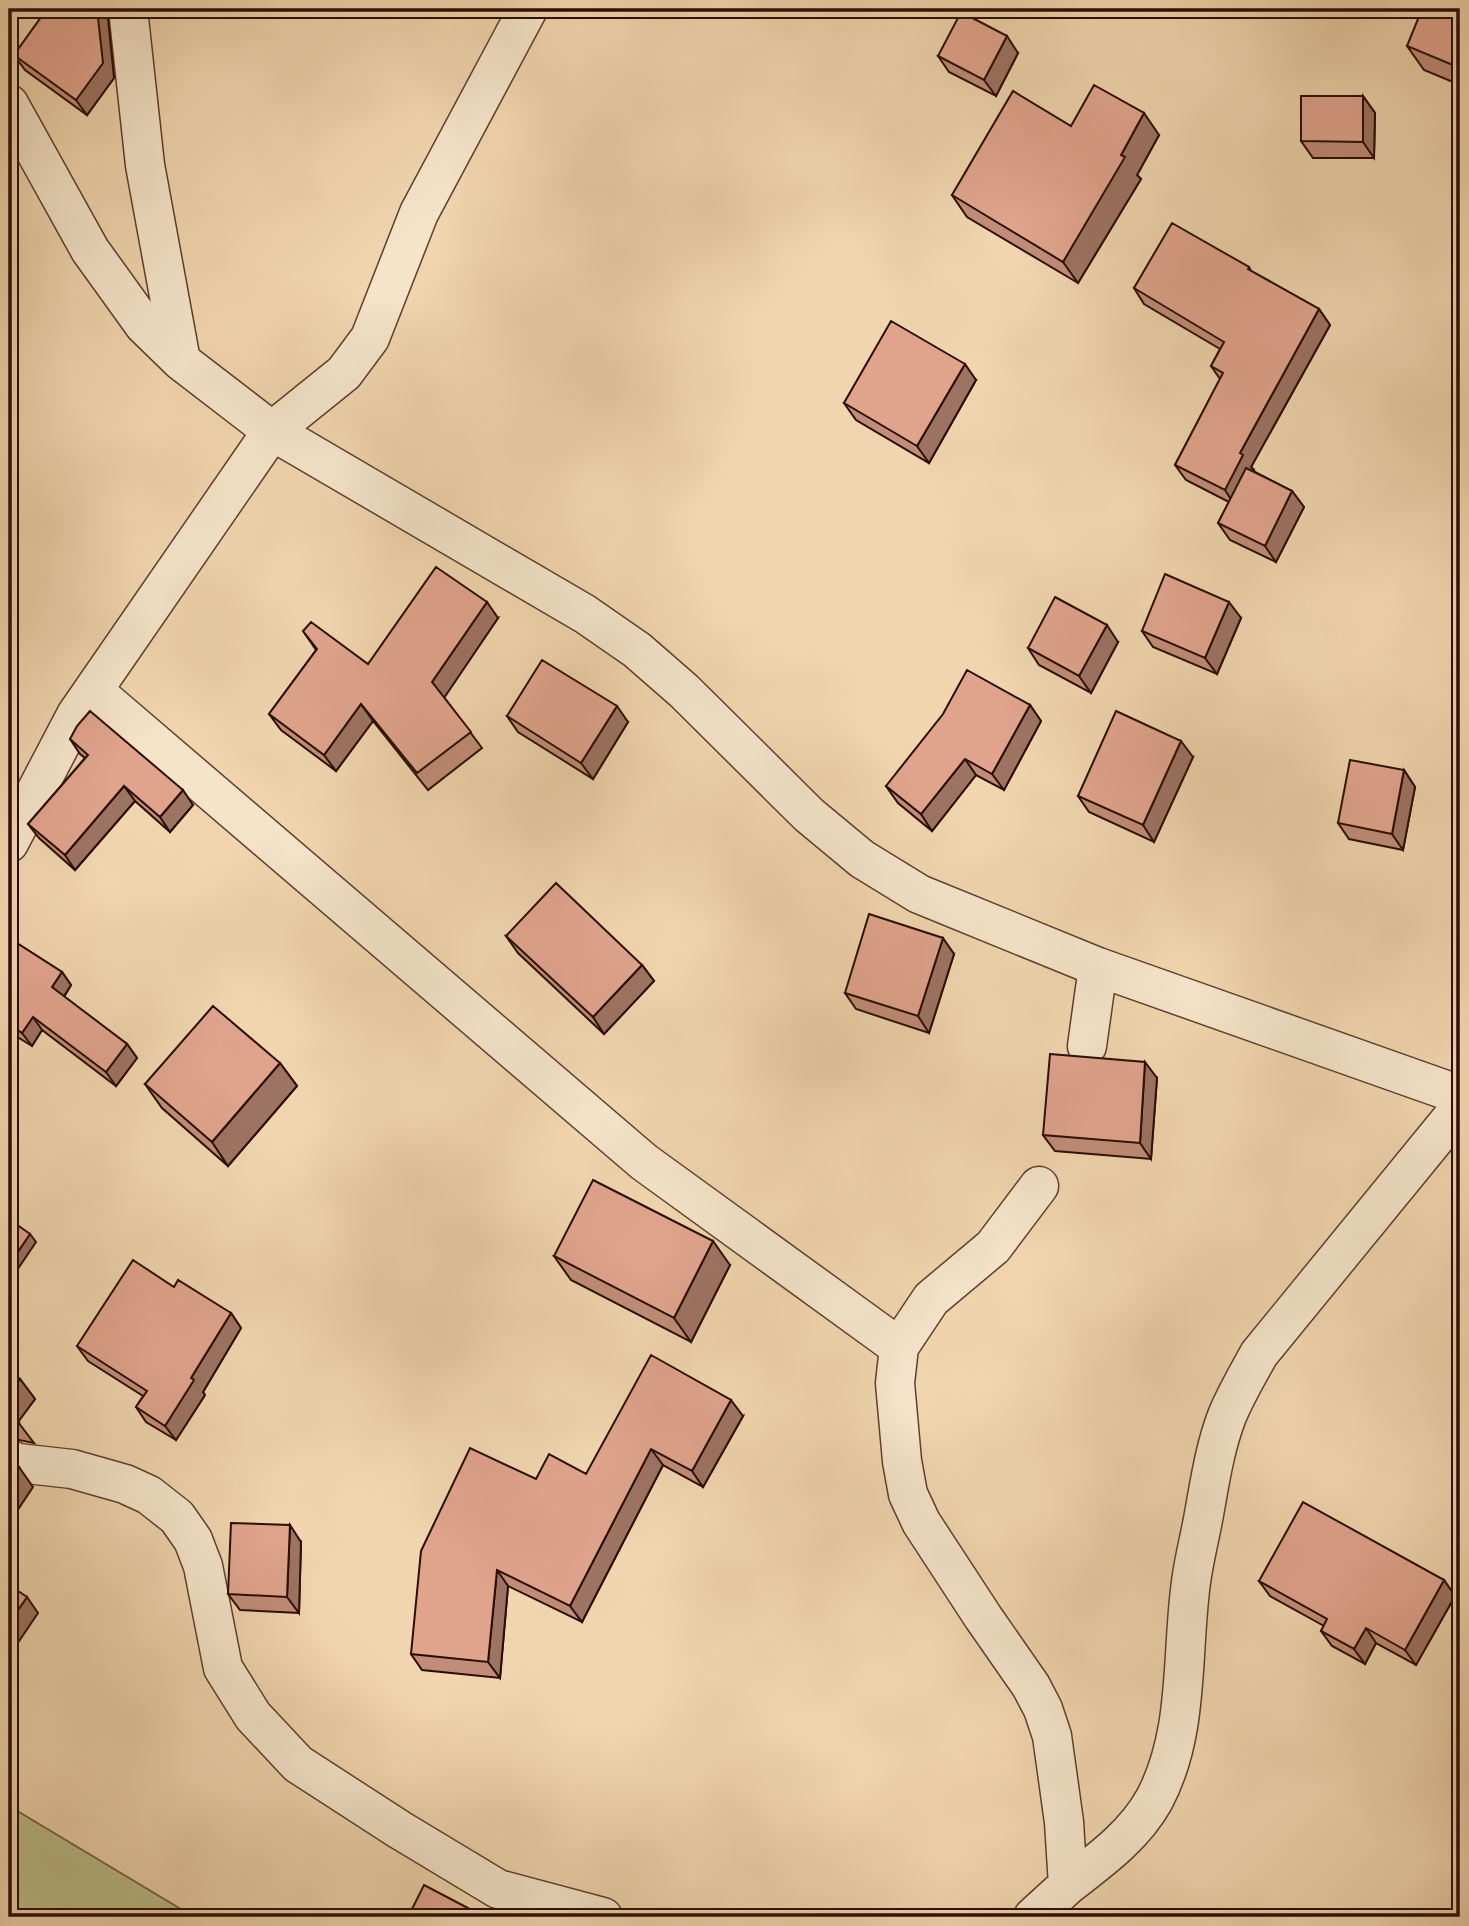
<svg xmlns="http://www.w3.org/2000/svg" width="1469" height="1926" viewBox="0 0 1469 1926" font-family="'EB Garamond',serif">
  <rect width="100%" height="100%" fill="#f0d5ae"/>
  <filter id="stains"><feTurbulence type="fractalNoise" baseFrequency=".00286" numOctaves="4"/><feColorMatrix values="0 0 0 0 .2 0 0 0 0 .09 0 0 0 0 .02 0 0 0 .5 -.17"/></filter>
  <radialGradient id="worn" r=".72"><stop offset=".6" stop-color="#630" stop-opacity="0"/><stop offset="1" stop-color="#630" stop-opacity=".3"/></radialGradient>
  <!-- green -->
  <path fill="#bdbc88" stroke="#746445" stroke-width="2" d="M 9,1806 L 194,1917 L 9,1917 Z"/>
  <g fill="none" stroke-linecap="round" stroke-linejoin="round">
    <!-- minor casing -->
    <g stroke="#5c3f2d" stroke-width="41">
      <path id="minor" d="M 128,9 L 145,165 L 181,361
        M 9,104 L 90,250 L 144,325 L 181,361 L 272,431 L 585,614 L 637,650 L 684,691 L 809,815 L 862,859 L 919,894 L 1098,967 L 1460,1095
        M 94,691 L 644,1162 L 899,1347
        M 9,843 L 76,715 L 272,431 L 344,373 L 370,338 L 419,213 L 528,9
        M 1087,1046 L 1098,967
        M 9,1459 L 18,1463 L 72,1469 L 125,1484 L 149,1495 L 177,1517 L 193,1540 L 203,1566 L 223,1668 L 253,1716 L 298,1764 L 400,1830 L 498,1889 L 603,1917
        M 1068,1885 C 1099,1861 1134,1836 1154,1800 C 1190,1733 1181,1655 1191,1582 C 1194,1559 1200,1537 1204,1514 C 1210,1481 1215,1447 1227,1416 C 1236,1394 1248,1374 1259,1354 L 1460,1108
        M 1033,1917 L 1068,1885 L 1064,1822 L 1052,1736 L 1043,1709 L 1031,1686 L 983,1617 L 921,1522 L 908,1494 L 902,1461 L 895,1383 L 899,1347 L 931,1299 L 993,1247 L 1039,1186"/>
    </g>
    <!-- minor -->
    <use href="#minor" stroke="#f5e4ca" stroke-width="38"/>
  </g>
  <!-- wall -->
  <path fill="#c18d79" stroke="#2a0d02" stroke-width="2" d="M 47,9 L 107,9 L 114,78 L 87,115 L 25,70 L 14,55 Z
    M 1460,9 L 1460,85 L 1424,70 L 1407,46 Z
    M 1018,53 L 996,96 L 949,72 L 938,56 Z
    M 1363,96 L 1375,113 L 1374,158 L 1313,158 L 1301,141 Z
    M 1071,126 L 1159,135 L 1137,175 L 1141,179 L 1078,283 L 967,217 L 952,195 Z
    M 1249,267 L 1251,271 L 1319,309 L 1330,325 L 1251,467 L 1254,470 L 1253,471 L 1292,491 L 1304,507 L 1276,562 L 1230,540 L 1218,523 L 1229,502 L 1186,480 L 1175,465 L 1220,379 L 1211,366 L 1220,349 L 1144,304 L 1134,288 Z
    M 976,380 L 929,463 L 856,420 L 844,403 Z
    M 498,618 L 444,697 L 482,748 L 428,790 L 373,721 L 336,771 L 281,730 L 269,714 L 316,650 L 303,631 L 368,664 Z
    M 1241,618 L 1217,674 L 1153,647 L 1142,631 Z
    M 1118,642 L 1091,693 L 1039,665 L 1028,648 Z
    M 1030,705 L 1041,721 L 1004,790 L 976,775 L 932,831 L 898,803 L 886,786 Z
    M 507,716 L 628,722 L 593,779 L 518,732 Z
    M 70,739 L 193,805 L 170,832 L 135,801 L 75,870 L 39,838 L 28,824 L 85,758 L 80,754 Z
    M 1193,757 L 1154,842 L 1089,812 L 1078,796 Z
    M 1404,770 L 1415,787 L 1403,850 L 1349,839 L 1338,823 Z
    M 506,936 L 642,965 L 654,981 L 604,1034 L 518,953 Z
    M 9,938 L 62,972 L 71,985 L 64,997 L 127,1044 L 137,1058 L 116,1086 L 42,1030 L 32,1046 L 14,1035 L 9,1045 Z
    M 954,954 L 929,1033 L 856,1009 L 845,993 Z
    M 280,1063 L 297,1086 L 228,1166 L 162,1108 L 145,1084 Z
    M 1157,1078 L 1151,1159 L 1055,1151 L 1043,1135 Z
    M 554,1256 L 730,1265 L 691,1342 L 571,1280 Z
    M 174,1287 L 231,1313 L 241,1328 L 203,1392 L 205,1395 L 176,1440 L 146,1422 L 136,1407 L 143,1396 L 88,1361 L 77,1346 Z
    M 9,1371 L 20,1379 L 35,1399 L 18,1422 L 34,1443 L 9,1438 Z
    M 743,1416 L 703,1487 L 663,1465 L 582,1622 L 508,1586 L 500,1678 L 422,1670 L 411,1654 L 536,1479 L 586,1474 Z
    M 301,1542 L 299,1613 L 240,1610 L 228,1594 Z
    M 1444,1580 L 1455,1596 L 1416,1665 L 1376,1643 L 1365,1664 L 1332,1646 L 1321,1631 L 1324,1626 L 1270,1596 L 1259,1581 Z"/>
  <!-- shaded-wall -->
  <path fill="#9d7363" stroke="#2a0d02" stroke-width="2" d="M 97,9 L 107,9 L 114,78 L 87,115 L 76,100 Z
    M 1007,36 L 1018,53 L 996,96 L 984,80 Z
    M 1363,96 L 1375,113 L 1374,158 L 1363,142 Z
    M 1144,113 L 1159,135 L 1137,175 L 1141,179 L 1078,283 L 1063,262 Z
    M 1319,309 L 1330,325 L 1251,467 L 1254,470 L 1235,506 L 1225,490 L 1240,453 Z
    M 965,364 L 976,380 L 929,463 L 917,446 Z
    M 1292,491 L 1304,507 L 1276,562 L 1265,546 Z
    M 487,602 L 498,618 L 444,698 L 432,682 Z
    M 1229,602 L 1241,618 L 1217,674 L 1205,658 Z
    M 1107,625 L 1118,642 L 1091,693 L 1079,676 Z
    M 361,704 L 373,721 L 336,771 L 324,755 Z
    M 1030,705 L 1041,721 L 1004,790 L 992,774 Z
    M 617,706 L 628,722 L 593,779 L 581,763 Z
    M 1181,741 L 1193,757 L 1154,842 L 1143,825 Z
    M 965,759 L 976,775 L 932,831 L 921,814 Z
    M 1404,770 L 1415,787 L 1403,850 L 1392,834 Z
    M 124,786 L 135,801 L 75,870 L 65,855 Z
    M 183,790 L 193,805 L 170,832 L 160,817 Z
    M 943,938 L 954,954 L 929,1033 L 918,1016 Z
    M 642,965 L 654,981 L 604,1034 L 593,1017 Z
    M 62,972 L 71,985 L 61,1001 L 52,987 Z
    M 33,1017 L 42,1030 L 32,1046 L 22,1033 Z
    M 9,1027 L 14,1035 L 9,1045 Z
    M 127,1044 L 137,1058 L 116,1086 L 106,1072 Z
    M 1145,1062 L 1157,1078 L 1151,1159 L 1140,1143 Z
    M 280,1063 L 297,1086 L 228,1166 L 212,1142 Z
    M 30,1234 L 36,1242 L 9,1282 L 9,1265 Z
    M 713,1241 L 730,1265 L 691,1342 L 674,1318 Z
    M 231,1313 L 241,1328 L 203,1392 L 205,1395 L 176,1440 L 165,1426 L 191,1378 Z
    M 20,1379 L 35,1399 L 18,1422 L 9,1420 L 9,1395 Z
    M 731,1400 L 743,1416 L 703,1487 L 692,1471 Z
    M 651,1449 L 663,1465 L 582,1622 L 570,1606 Z
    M 19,1467 L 33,1487 L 13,1517 L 9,1510 L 9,1482 Z
    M 290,1525 L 301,1542 L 299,1613 L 287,1597 Z
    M 497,1570 L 508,1586 L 500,1678 L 488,1662 Z
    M 1444,1580 L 1455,1596 L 1416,1665 L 1405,1650 Z
    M 27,1597 L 38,1613 L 9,1656 L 9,1623 Z
    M 1366,1628 L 1376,1643 L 1365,1664 L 1354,1649 Z"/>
  <!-- building -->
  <path fill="#e0a48d" stroke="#2a0d02" stroke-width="2" d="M 47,9 L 97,9 L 103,63 L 76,100 L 14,55 Z
    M 1422,9 L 1460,9 L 1460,68 L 1407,46 Z
    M 961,12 L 1007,36 L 984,80 L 938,56 Z
    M 1094,85 L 1144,113 L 1121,155 L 1125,157 L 1063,262 L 952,195 L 1013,91 L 1071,126 Z
    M 1301,96 L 1363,96 L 1363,142 L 1301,141 Z
    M 1172,223 L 1249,267 L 1248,269 L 1319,309 L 1240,453 L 1243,455 L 1225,490 L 1175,465 L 1223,373 L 1211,366 L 1224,342 L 1134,288 Z
    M 891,321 L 965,364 L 917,446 L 844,403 Z
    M 1246,468 L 1292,491 L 1265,546 L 1218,523 Z
    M 436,567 L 487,602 L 432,682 L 471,732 L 417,773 L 361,704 L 324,755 L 269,714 L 317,649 L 303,631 L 311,622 L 368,664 Z
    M 1165,574 L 1229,602 L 1205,658 L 1142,631 Z
    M 1055,597 L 1107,625 L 1079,676 L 1028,648 Z
    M 542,660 L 617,706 L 581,763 L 507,716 Z
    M 967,670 L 1030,705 L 992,774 L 965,759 L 921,814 L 886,786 L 943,714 Z
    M 90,711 L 183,790 L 160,817 L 124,786 L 65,855 L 28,824 L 88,755 L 70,739 L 77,726 Z
    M 1116,711 L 1181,741 L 1143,825 L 1078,796 Z
    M 1350,760 L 1404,770 L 1392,834 L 1338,823 Z
    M 556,883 L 642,965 L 593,1017 L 506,936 Z
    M 869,914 L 943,938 L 918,1016 L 845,993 Z
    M 9,938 L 62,972 L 52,987 L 127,1044 L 106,1072 L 33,1017 L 22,1033 L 9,1024 Z
    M 213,1006 L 280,1063 L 212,1142 L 145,1084 Z
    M 1050,1054 L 1145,1062 L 1140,1143 L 1043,1135 Z
    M 593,1180 L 713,1241 L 674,1318 L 554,1256 Z
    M 9,1219 L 30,1234 L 9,1265 Z
    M 133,1260 L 174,1287 L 178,1280 L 231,1313 L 191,1378 L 194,1380 L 165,1426 L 136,1407 L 147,1391 L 77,1346 Z
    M 651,1355 L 731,1400 L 692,1471 L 651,1449 L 570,1606 L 497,1570 L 488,1662 L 411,1654 L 421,1551 L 470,1448 L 536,1479 L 549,1454 L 586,1474 Z
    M 9,1371 L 20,1379 L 9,1395 Z
    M 9,1415 L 20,1423 L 9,1420 Z
    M 9,1465 L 19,1467 L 9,1482 Z
    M 1303,1502 L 1444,1580 L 1405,1650 L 1366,1628 L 1354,1649 L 1321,1631 L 1327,1619 L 1259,1581 Z
    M 231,1523 L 290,1525 L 287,1597 L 228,1594 Z
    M 9,1585 L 27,1597 L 9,1623 Z
    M 424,1885 L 485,1917 L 408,1917 Z
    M 1092,1914 L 1100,1917 L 1090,1917 Z"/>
  <!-- margin -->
  <rect width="1469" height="1926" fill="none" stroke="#f0d5ae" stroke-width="35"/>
  <rect x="10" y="10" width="1448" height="1905" fill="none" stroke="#2a0d02" stroke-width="3.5"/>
  <rect x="18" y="18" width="1434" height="1891" fill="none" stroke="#2a0d02" stroke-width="2"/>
  <rect width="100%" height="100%" filter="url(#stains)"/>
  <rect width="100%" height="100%" fill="url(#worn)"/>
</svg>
